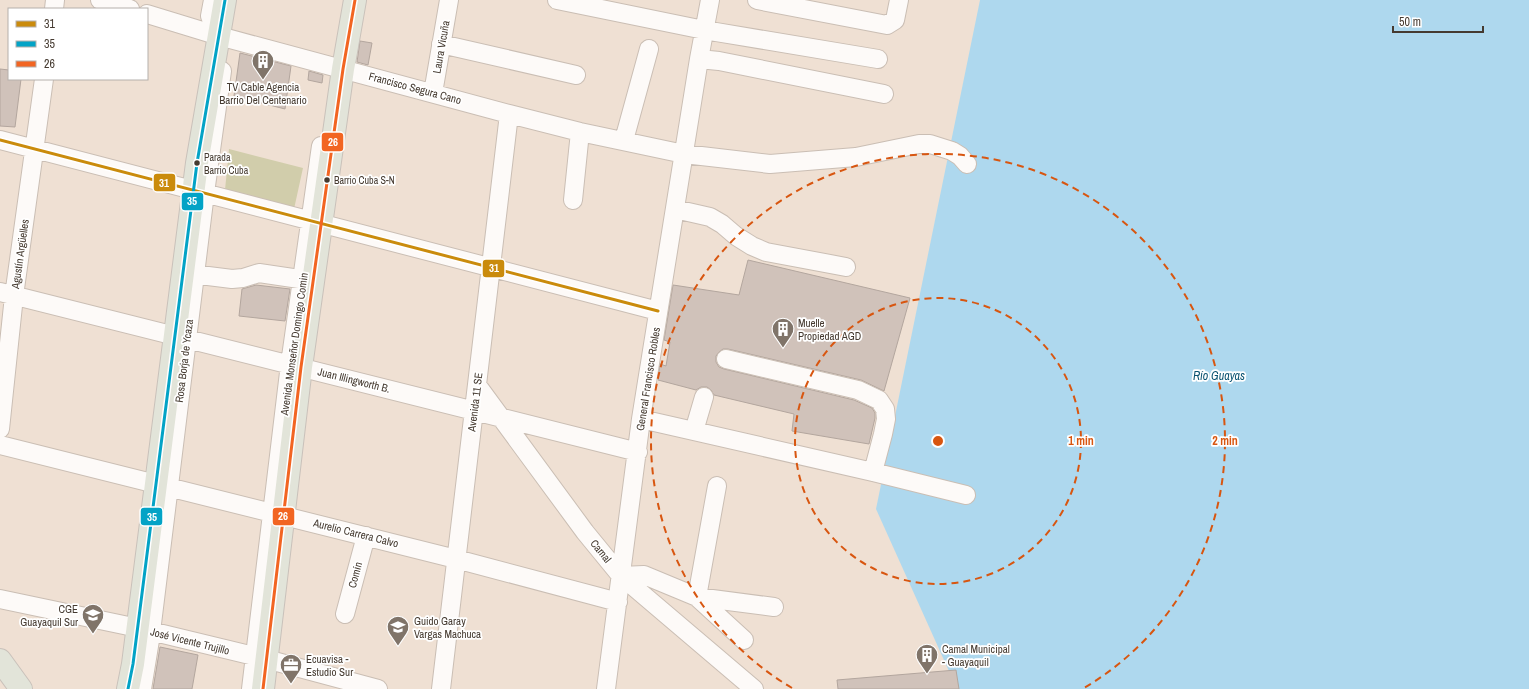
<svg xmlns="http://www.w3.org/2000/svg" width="1529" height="689" viewBox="0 0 1529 689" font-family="'Archivo Narrow',sans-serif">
  <rect width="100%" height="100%" fill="#efe0d3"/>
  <!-- green -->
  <path fill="#d1cdab" d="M 229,149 L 303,168 L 294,209 L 225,190 Z"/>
  <!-- water -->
  <path fill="#aed8ee" d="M 980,0 L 1529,0 L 1529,689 L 957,689 L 876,509 Z"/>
  <!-- building -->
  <path fill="#d0c2ba" stroke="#b3a69e" d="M 360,41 L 372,43 L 368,65 L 357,62 Z
    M 240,53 L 291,66 L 285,109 L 234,96 Z
    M 0,69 L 9,70 L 9,79 L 21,79 L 15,127 L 0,126 Z
    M 309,71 L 323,75 L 322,83 L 308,80 Z
    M 748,260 L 910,298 L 884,391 L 861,380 L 728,349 L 723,349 L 719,352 L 716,356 L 716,362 L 719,367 L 724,369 L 854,400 L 872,408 L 875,413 L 875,418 L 869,444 L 792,431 L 794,414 L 714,395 L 711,390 L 707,387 L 701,387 L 696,390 L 658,380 L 660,364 L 666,366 L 670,342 L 664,340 L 673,285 L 739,295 Z
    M 256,285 L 290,289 L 285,321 L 239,316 L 242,289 Z
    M 160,647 L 198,655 L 192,689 L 153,689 Z
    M 956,670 L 959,689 L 838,689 L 837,680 Z"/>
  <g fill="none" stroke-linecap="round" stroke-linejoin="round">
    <!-- minor casing -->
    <g stroke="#cabeb4" stroke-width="20">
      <path id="minor" d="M 100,0 L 130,9
        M 213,0 L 210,16 L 219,36 L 221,38
        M 557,0 L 704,30 L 878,59
        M 757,0 L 887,25 L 895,20 L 899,0
        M 54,9 L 55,0
        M 147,14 L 219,36 L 509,114 L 580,132 L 684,154 L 770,164 L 856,157 L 919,144 L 930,144 L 952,151 L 960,156 L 967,164
        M 441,44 L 576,75
        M 699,59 L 719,61 L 884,94
        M 433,93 L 449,0
        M 0,140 L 658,311
        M 624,140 L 649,49
        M 573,200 L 580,132
        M 675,209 L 710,217 L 722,224 L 736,236 L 752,246 L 766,252 L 846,267
        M 184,273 L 232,279 L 243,278 L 259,273 L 313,281
        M 0,292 L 638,452
        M 726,359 L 858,390 L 879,400 L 885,409 L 886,419 L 883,434 L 873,472
        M 477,385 L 585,532 L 621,576 L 754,689
        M 641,419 L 873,472 L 966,495
        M 0,429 L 14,296 L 44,79
        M 694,431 L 704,397
        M 0,445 L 456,559 L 618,602
        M 717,486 L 697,597 L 744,640
        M 621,576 L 644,575 L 697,597 L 774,607
        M 0,599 L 138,628 L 266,659 L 378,689
        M 345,614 L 366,536
        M 142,689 L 150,640 L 205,193 L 222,71
        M 251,689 L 290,364 L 321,146
        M 441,689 L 509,114
        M 606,689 L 641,419 L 699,59 L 710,0"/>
    </g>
    <!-- major casing -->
    <g stroke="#c9c1ba" stroke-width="24">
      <path id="major" d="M 0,660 L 21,689
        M 128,689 L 133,664 L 197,163 L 225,0
        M 263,689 L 301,367 L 343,69 L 355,0"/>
    </g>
    <!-- minor -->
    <use href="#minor" stroke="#fdfaf8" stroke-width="18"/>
    <!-- major -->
    <use href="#major" stroke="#e2e4d9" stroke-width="22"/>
    <!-- bus-1 casing -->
    <g stroke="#fff" stroke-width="6">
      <path id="bus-1" d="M 0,140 L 658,311"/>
    </g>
    <!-- bus-2 casing -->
    <g stroke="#fff" stroke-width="6">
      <path id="bus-2" d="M 128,689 L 133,664 L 197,163 L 225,0"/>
    </g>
    <!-- bus-3 casing -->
    <g stroke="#fff" stroke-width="6">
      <path id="bus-3" d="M 263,689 L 301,367 L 343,69 L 355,0"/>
    </g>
    <!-- bus-1 -->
    <use href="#bus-1" stroke="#ca8b0c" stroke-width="3"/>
    <!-- bus-2 -->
    <use href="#bus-2" stroke="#03a3c6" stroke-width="3"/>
    <!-- bus-3 -->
    <use href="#bus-3" stroke="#f26522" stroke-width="3"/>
  </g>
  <!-- distance rings -->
  <g fill="none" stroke="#d85610" stroke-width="2" stroke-dasharray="7 5">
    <circle cx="938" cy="441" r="143"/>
    <path d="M792 688A287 287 0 1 1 1084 688"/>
  </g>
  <!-- icons -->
  <defs>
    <g id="building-pin" transform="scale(1.15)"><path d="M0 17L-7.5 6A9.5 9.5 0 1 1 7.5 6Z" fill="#807469" stroke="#fff"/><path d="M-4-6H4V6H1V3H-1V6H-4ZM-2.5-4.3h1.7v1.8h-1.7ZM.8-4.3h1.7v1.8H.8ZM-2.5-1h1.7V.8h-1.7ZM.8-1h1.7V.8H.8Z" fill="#fff"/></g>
    <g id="university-pin" transform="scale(1.15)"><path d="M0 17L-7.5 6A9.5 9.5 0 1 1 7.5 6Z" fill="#807469" stroke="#fff"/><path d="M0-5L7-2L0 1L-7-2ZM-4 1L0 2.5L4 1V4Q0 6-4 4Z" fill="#fff"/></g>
    <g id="school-pin" transform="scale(1.15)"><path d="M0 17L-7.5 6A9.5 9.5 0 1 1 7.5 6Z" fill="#807469" stroke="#fff"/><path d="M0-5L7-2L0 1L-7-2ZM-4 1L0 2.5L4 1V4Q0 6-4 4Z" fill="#fff"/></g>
    <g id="office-pin" transform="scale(1.15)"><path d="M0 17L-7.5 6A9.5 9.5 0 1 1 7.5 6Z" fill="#807469" stroke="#fff"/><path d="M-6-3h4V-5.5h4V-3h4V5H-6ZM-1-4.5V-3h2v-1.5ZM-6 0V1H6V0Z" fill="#fff"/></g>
  </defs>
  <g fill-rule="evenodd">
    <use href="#building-pin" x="263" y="61"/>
    <use href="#building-pin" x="783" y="329"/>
    <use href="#university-pin" x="93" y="615"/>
    <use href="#school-pin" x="398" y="627"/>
    <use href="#building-pin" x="927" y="655"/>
    <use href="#office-pin" x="291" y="665"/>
  </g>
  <!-- markers -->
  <g fill="#453a30" stroke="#fff" stroke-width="1.5">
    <circle cx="197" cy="163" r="3.5"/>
    <circle cx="327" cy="180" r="3.5"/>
  </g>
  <g text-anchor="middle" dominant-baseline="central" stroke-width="3.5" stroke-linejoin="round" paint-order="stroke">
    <!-- bus labels -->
    <g font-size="10" fill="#453a30" stroke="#fff" text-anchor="start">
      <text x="204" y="157">Parada<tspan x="204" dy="13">Barrio Cuba</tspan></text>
      <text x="334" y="180">Barrio Cuba S-N</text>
    </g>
    <!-- street labels -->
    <g font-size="11" fill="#453a30" stroke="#fff">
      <text transform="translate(441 47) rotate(-80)">Laura Vicuña</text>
      <text transform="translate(415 88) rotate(15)">Francisco Segura Cano</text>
      <text transform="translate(20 254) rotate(-82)">Agustín Argüelles</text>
      <text transform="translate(294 344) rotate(-82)">Avenida Monseñor Domingo Comin</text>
      <text transform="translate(184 361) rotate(-83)">Rosa Borja de Ycaza</text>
      <text transform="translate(648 379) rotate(-81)">General Francisco Robles</text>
      <text transform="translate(354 380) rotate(14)">Juan Illingworth B.</text>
      <text transform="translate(475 402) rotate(-83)">Avenida 11 SE</text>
      <text transform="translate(356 533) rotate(14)">Aurelio Carrera Calvo</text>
      <text transform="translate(601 551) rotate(51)">Camal</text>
      <text transform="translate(355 575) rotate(-75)">Comín</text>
      <text transform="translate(190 641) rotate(14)">José Vicente Trujillo</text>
    </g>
    <!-- poi labels -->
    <g font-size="11" fill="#453a30" stroke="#fff" text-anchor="start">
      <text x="263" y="87" text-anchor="middle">TV Cable Agencia<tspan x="263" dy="13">Barrio Del Centenario</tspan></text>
      <text x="798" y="323">Muelle<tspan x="798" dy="13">Propiedad AGD</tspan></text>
      <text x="78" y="609" text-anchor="end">CGE<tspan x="78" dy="13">Guayaquil Sur</tspan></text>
      <text x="414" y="621">Guido Garay<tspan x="414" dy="13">Vargas Machuca</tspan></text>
      <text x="942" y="649">Camal Municipal<tspan x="942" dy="13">- Guayaquil</tspan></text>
      <text x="306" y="659">Ecuavisa -<tspan x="306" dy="13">Estudio Sur</tspan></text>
    </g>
    <!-- water labels -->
    <g font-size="12" font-style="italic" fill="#0b5371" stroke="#fff">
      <text x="1219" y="376">Río Guayas</text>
    </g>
  </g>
  <circle cx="938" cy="441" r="6" fill="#d85610" stroke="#fff" stroke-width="2"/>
  <g font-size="12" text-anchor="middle" font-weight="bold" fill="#d85610" stroke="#fff" stroke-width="3.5" stroke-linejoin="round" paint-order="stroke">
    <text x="1081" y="445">1 min</text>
    <text x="1225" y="445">2 min</text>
  </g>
  <g stroke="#fff" stroke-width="1.5">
    <rect x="321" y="132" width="23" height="20" rx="4" fill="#f26522"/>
    <rect x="153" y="173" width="23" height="19" rx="4" fill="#ca8b0c"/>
    <rect x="181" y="192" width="23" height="19" rx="4" fill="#03a3c6"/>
    <rect x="482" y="259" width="23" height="19" rx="4" fill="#ca8b0c"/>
    <rect x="272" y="507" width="23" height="19" rx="4" fill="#f26522"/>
    <rect x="140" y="507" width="23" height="19" rx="4" fill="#03a3c6"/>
  </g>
  <g font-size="11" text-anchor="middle" font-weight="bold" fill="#fff">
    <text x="333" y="146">26</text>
    <text x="164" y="187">31</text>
    <text x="192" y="205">35</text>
    <text x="494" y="272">31</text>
    <text x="283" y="520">26</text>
    <text x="152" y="521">35</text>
  </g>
  <!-- legend -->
  <rect x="8" y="8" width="140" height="72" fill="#ffffff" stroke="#b5b0ac"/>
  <rect x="16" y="21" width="20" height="6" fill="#ca8b0c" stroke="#b5b0ac"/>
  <text x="44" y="28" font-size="12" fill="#453a30">31</text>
  <rect x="16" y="41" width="20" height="6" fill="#03a3c6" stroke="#b5b0ac"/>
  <text x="44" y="48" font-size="12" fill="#453a30">35</text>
  <rect x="16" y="61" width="20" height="6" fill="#f26522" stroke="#b5b0ac"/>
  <text x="44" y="68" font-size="12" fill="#453a30">26</text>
  <!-- scale -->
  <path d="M1393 26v6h90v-6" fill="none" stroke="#453a30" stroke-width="2"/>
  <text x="1399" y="26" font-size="12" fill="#453a30" stroke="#ffffff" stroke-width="3" paint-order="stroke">50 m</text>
</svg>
